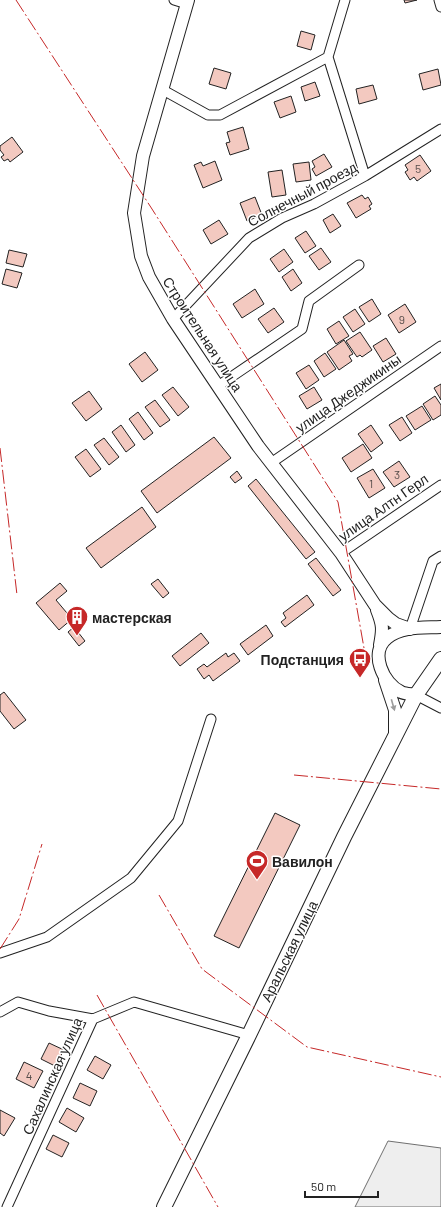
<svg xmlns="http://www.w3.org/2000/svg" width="441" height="1207" viewBox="0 0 441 1207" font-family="Barlow,sans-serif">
  <rect width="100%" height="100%" fill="#fff"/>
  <!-- green -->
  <path fill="#eee" stroke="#6f6f6f" d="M 388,1141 L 441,1148 L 441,1207 L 355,1207 Z"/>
  <!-- building -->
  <path fill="#f3c9c0" stroke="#222" d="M 404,0 L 417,0 L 405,3 Z
    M 301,31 L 315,35 L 311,50 L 297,46 Z
    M 214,68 L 231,73 L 226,89 L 209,84 Z
    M 438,69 L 441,85 L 423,90 L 419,74 Z
    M 315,82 L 320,96 L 305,101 L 301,87 Z
    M 373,85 L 377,99 L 359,104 L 356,89 Z
    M 291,96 L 296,112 L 280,118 L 274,102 Z
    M 243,127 L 249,149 L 230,155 L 226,143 L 230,142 L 227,132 Z
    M 12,137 L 23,152 L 10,162 L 8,159 L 4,161 L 1,157 L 4,155 L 0,150 L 0,146 Z
    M 324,154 L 332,167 L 316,176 L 312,169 L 315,167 L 312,161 Z
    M 420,155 L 431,171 L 417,181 L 414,177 L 410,180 L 405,172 L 408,170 L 405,165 Z
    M 215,161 L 222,180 L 203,188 L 194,165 L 201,162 L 203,166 Z
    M 309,162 L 311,180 L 296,182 L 293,164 Z
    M 282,170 L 286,195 L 272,197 L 268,172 Z
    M 362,195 L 365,199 L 368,197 L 372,204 L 369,206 L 371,209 L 356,218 L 347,203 Z
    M 255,197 L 262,215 L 247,221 L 240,203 Z
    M 333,214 L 341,226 L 330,233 L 323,220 Z
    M 219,220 L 228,234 L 211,244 L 203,230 Z
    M 306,231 L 316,246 L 305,253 L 295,238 Z
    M 321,248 L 331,262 L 319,270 L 309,256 Z
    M 284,249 L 293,262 L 279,272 L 270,259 Z
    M 9,250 L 27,254 L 23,267 L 6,263 Z
    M 6,269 L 22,273 L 17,288 L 2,284 Z
    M 293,269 L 302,283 L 291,291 L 282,277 Z
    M 255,289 L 264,304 L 242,318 L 233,304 Z
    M 372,299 L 381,314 L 369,322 L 359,307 Z
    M 405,304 L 416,322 L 399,333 L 388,315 Z
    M 274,308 L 284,322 L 268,333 L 258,319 Z
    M 355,309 L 365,324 L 353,332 L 343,317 Z
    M 339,321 L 349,336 L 336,344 L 327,329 Z
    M 360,332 L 372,350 L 362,357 L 360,355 L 357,357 L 346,341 Z
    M 386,338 L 396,354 L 383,362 L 373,346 Z
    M 344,340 L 353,354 L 349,356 L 352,361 L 339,370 L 327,352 Z
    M 145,352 L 158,370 L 142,382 L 129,364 Z
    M 325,353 L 336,369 L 324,377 L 314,361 Z
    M 309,365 L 319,380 L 306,389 L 296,373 Z
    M 441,384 L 441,400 L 434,388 Z
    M 173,387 L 189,407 L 178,416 L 162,395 Z
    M 314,387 L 322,400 L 307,409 L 299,396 Z
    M 89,391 L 102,409 L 86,421 L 72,403 Z
    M 435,396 L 441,405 L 441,415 L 433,420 L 423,404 Z
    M 155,400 L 170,420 L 160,427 L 145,407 Z
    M 422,406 L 431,420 L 415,430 L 406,416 Z
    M 138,412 L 153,433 L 144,440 L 129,419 Z
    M 402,417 L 412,433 L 400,441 L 389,425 Z
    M 121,425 L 135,445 L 126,452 L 112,432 Z
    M 371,425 L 383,443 L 371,452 L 358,434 Z
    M 214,437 L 231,458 L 157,513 L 141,491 Z
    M 104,438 L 119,457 L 109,465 L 94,445 Z
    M 363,444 L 372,458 L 351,472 L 342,458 Z
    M 86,449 L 101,469 L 90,477 L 75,457 Z
    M 399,461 L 410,477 L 394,487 L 383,472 Z
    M 373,469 L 385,488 L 369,498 L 357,478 Z
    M 237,471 L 242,478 L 235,483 L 230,477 Z
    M 256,479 L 315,552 L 306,559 L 248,486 Z
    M 142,507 L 156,527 L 101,568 L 86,548 Z
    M 316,558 L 341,590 L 333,596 L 308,564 Z
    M 158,579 L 169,593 L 163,598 L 151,584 Z
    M 60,583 L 67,591 L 56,600 L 72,619 L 59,630 L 36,603 Z
    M 307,595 L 314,605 L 285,627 L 281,622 L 286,618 L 283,613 Z
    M 266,625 L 273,636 L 248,655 L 240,644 Z
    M 74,627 L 85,641 L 79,646 L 68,632 Z
    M 201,633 L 209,643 L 180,666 L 172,656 Z
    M 226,653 L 228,657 L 234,653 L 240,661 L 213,681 L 209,675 L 204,679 L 197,669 L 204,664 L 207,667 Z
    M 4,692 L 26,720 L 14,729 L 0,711 L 0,695 Z
    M 275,813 L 300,825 L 239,948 L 214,936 Z
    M 49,1043 L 64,1050 L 55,1066 L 41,1059 Z
    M 95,1056 L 111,1065 L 103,1079 L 87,1070 Z
    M 24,1062 L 43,1071 L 34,1088 L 16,1079 Z
    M 80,1083 L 97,1091 L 90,1106 L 73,1098 Z
    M 67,1108 L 84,1118 L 76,1132 L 59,1122 Z
    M 0,1110 L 15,1118 L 4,1136 L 0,1133 Z
    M 53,1135 L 69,1143 L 62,1157 L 46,1149 Z"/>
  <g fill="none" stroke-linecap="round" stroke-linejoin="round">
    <!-- street casing -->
    <g stroke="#222" stroke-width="11">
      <path id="street" d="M 174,0 L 187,4
        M 345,0 L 328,57 L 365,176
        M 439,0 L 441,7
        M 163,90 L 208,115 L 220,115 L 328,57
        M 173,319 L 249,238 L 282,218 L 314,204 L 365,176 L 441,129
        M 218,386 L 302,329 L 309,301 L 359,265
        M 271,463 L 441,346
        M 341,553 L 441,485
        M 410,629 L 433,561 L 441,556
        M 416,695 L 441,708
        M 0,953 L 47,937 L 131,878 L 178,821 L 211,719
        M 0,1012 L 18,1002 L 49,1011 L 93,1019
        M 7,1207 L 93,1019 L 134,1002 L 249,1035"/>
    </g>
    <!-- secondary casing -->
    <g stroke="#222" stroke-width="14">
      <path id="secondary" d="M 188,0 L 143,156 L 134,213 L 141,256 L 149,277 L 173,319 L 258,446 L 341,553 L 375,605 L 388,618 L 396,624 L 410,629
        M 377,610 C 383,625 383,629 380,645
        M 385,680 L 395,710 L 395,736
        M 416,695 C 411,694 405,694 401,692 C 383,684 369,652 387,638 C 401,626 423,628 441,627"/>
    </g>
    <!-- primary casing -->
    <g stroke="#222" stroke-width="16">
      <path id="primary" d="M 164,1207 L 249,1035 L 344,837 L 416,695 L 441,659"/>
    </g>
    <!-- street -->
    <use href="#street" stroke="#fff" stroke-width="9"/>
    <!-- secondary -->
    <use href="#secondary" stroke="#fff" stroke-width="12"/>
    <!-- primary -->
    <use href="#primary" stroke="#fff" stroke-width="14"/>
    <!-- power -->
    <path stroke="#c62828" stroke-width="1" stroke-dasharray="14 3 2 3" stroke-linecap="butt" d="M 16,0 L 152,209 L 338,502 L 364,648
      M 0,448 L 17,595
      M 294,775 L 441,789
      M 159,895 L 202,969 L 307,1047 L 441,1077
      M 0,949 L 19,919 L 42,844
      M 97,995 L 218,1207"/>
  </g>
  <!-- one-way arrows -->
  <defs><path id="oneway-solid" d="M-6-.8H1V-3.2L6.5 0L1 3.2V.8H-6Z"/></defs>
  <use fill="#9c9c9c" href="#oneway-solid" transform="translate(393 705) rotate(74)"/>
  <!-- icons -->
  <defs>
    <g id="building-pin" transform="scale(1.15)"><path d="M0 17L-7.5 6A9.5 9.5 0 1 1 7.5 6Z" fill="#c62828" stroke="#fff"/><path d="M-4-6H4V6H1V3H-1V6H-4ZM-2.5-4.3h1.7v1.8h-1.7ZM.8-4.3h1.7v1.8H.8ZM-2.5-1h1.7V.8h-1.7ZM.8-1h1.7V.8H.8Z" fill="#fff"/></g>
    <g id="bus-pin" transform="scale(1.15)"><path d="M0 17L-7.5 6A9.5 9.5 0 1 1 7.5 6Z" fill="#c62828" stroke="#fff"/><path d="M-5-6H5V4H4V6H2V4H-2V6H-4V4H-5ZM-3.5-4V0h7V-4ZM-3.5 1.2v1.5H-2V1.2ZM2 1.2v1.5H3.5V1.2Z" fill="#fff"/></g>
    <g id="stadium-pin" transform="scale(1.15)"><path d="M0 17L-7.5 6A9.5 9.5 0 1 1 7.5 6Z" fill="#c62828" stroke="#fff"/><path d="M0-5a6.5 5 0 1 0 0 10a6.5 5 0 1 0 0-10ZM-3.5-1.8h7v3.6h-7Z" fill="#fff"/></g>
  </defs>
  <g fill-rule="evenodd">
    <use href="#building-pin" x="77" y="617"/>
    <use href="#bus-pin" x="360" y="659"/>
    <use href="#stadium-pin" x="257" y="861"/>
  </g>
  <g text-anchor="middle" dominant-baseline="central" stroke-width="3" stroke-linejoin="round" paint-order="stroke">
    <!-- number labels -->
    <g font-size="12" fill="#564c4a">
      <text x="418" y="168">5</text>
      <text x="402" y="319">9</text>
      <text x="397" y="474">3</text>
      <text x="371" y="483">1</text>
      <text x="29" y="1075">4</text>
    </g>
    <!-- street labels -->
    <g font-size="14" fill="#222" stroke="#fff">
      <text transform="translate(302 194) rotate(-28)">Солнечный проезд</text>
      <text transform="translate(203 334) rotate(57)">Строительная улица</text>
      <text transform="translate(348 393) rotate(-35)">улица Джеджикины</text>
      <text transform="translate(383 507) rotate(-35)">улица Алтн Герл</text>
      <text transform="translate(289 951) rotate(-64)">Аральская улица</text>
      <text transform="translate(52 1076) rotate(-66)">Сахалинская улица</text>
    </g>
    <!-- poi labels -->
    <g font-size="14" font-weight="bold" fill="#222" stroke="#fff" text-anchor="start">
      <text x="92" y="617">мастерская</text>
      <text x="344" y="659" text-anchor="end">Подстанция</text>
      <text x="272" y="861">Вавилон</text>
    </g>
  </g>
  <!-- scale -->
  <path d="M305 1191v6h73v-6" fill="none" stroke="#222222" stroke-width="2"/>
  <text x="311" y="1191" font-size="12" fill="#222222" stroke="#ffffff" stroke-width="3" paint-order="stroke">50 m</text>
</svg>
